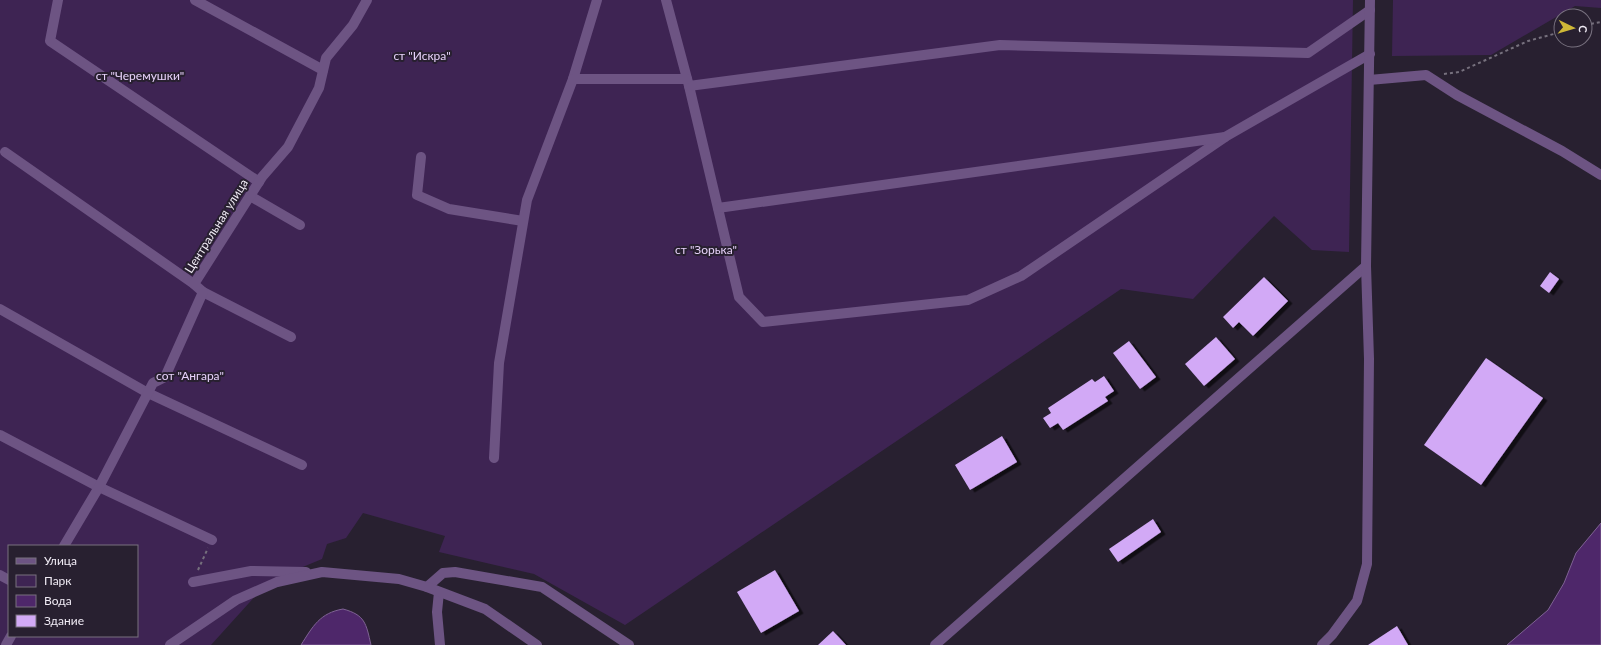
<svg xmlns="http://www.w3.org/2000/svg" width="1601" height="645" font-family="Lato,sans-serif">
	<defs>
		<filter id="shadow"><feDropShadow dx="4.5" dy="2.5" stdDeviation="0" flood-color="#0009"/></filter>
	</defs>
	<rect width="100%" height="100%" fill="#282030"/>
	<!-- green -->
	<g fill="#3e2453" fill-rule="evenodd">
		<path d="M 0,0 L 1353,0 L 1349,252 L 1312,250 L 1274,216 L 1193,299 L 1121,289 L 625,625 L 534,574 L 439,552 L 445,536 L 363,513 L 346,538 L 327,544 L 322,559 L 269,581 L 211,645 L 0,645 ZM 9,546 L 137,546 L 137,636 L 9,636 Z"/>
		<polygon points="1393,0 1601,0 1601,8 1575,6 1491,55 1392,56"/>
	</g>
	<!-- water -->
	<g fill="#4e276a" stroke="#7f6294">
		<polygon points="1601,523 1601,645 1507,645 1548,610 1564,583 1576,553"/>
		<path d="M 343,609 C 365,615 366,623 371,645 L 301,645 C 313,626 320,613 343,609 Z"/>
	</g>
	<!-- building -->
	<g fill="#d2a9f6" filter="url(#shadow)">
		<polygon points="1550,272 1559,279 1549,293 1540,286"/>
		<polygon points="1264,277 1288,301 1253,336 1239,322 1233,328 1223,317"/>
		<polygon points="1216,337 1235,359 1204,386 1185,364"/>
		<polygon points="1129,341 1156,377 1140,389 1113,353"/>
		<polygon points="1486,358 1543,398 1481,485 1424,445"/>
		<polygon points="1104,376 1114,391 1105,397 1108,401 1063,430 1058,423 1050,428 1043,418 1051,413 1048,408 1092,379 1095,382"/>
		<polygon points="1002,436 1017,462 970,490 955,465"/>
		<polygon points="1153,519 1161,532 1118,562 1109,549"/>
		<polygon points="775,570 799,611 761,633 737,592"/>
		<polygon points="1397,626 1408,645 1368,645"/>
		<polygon points="833,631 846,645 818,645"/>
	</g>
	<g fill="none" stroke-linecap="round" stroke-linejoin="round">
		<!-- path -->
		<g stroke="#76707d" stroke-width="2" stroke-dasharray="3 3" stroke-linecap="butt">
			<polyline points="1585,25 1601,22"/>
			<polyline points="1444,74 1459,72 1528,41 1561,32"/>
			<polyline points="198,570 208,548"/>
		</g>
		<!-- minor -->
		<g stroke="#6d5483" stroke-width="10">
			<polyline points="58,0 50,41 259,182"/>
			<polyline points="195,0 323,70"/>
			<polyline points="666,0 689,86 739,297 763,322 968,300 1021,276 1225,137"/>
			<polyline points="573,79 597,0"/>
			<polyline points="1369,80 1426,75 1457,95 1562,151 1601,175"/>
			<polyline points="689,86 1000,45 1308,53 1370,10"/>
			<polyline points="5,152 194,284"/>
			<polyline points="421,157 417,195 449,209 523,221"/>
			<polyline points="250,196 300,225"/>
			<polyline points="718,208 1225,137 1370,54"/>
			<polyline points="203,292 291,337"/>
			<polyline points="0,309 148,393 302,465"/>
			<polyline points="0,435 99,487 212,540"/>
			<polyline points="494,458 499,363 527,200 573,79 687,79"/>
			<polyline points="64,546 99,487 153,383 165,377 203,292 194,284 262,177 288,147 319,88 326,58 353,25 367,0"/>
			<polyline points="0,575 9,580"/>
			<polyline points="193,582 251,571 306,572"/>
			<polyline points="427,587 443,573 455,572 542,587 629,645"/>
			<polyline points="439,592 437,612 440,645"/>
			<polyline points="6,645 11,636"/>
			<polyline points="170,645 236,600 277,582 322,572 399,579 427,587 485,609 537,645"/>
			<polyline points="935,645 1366,266"/>
			<polyline points="1322,645 1332,635 1357,601 1367,564 1369,359 1366,266 1370,0"/>
		</g>
	</g>
	<g text-anchor="middle" dominant-baseline="central" stroke-width="4" stroke-linejoin="round" paint-order="stroke">
		<!-- park labels -->
		<g font-size="12" fill="#e7d2fa" stroke="#282030">
			<text x="422" y="55">ст "Искра"</text>
			<text x="140" y="75">ст "Черемушки"</text>
			<text x="706" y="249">ст "Зорька"</text>
			<text x="190" y="375">сот "Ангара"</text>
		</g>
		<!-- street labels -->
		<g font-size="12" fill="#f0ebf5" stroke="#282030">
			<text transform="translate(216 226) rotate(-58)">Центральная улица</text>
		</g>
	</g>
	<!-- legend -->
	<rect x="8" y="545" width="130" height="92" fill="#282030" stroke="#78717f"/>
	<rect x="16" y="558" width="20" height="6" fill="#6d5483" stroke="#78717f"/>
	<text x="44" y="565" font-size="12" fill="#f0ebf5">Улица</text>
	<rect x="16" y="575" width="20" height="12" fill="#3e2453" stroke="#78717f"/>
	<text x="44" y="585" font-size="12" fill="#f0ebf5">Парк</text>
	<rect x="16" y="595" width="20" height="12" fill="#4e276a" stroke="#78717f"/>
	<text x="44" y="605" font-size="12" fill="#f0ebf5">Вода</text>
	<rect x="16" y="615" width="20" height="12" fill="#d2a9f6" stroke="#78717f"/>
	<text x="44" y="625" font-size="12" fill="#f0ebf5">Здание</text>
	<!-- north arrow -->
	<g transform="translate(1573 28) rotate(95)"><circle r="19" fill="#282030" stroke="#78717f"/>
	<path d="M0-3L7 15L0 10L-7 15Z" fill="#cfb837"/>
	<text y="-6" font-size="11" font-weight="bold" text-anchor="middle" fill="#f0ebf5">С</text>
	</g>
</svg>
